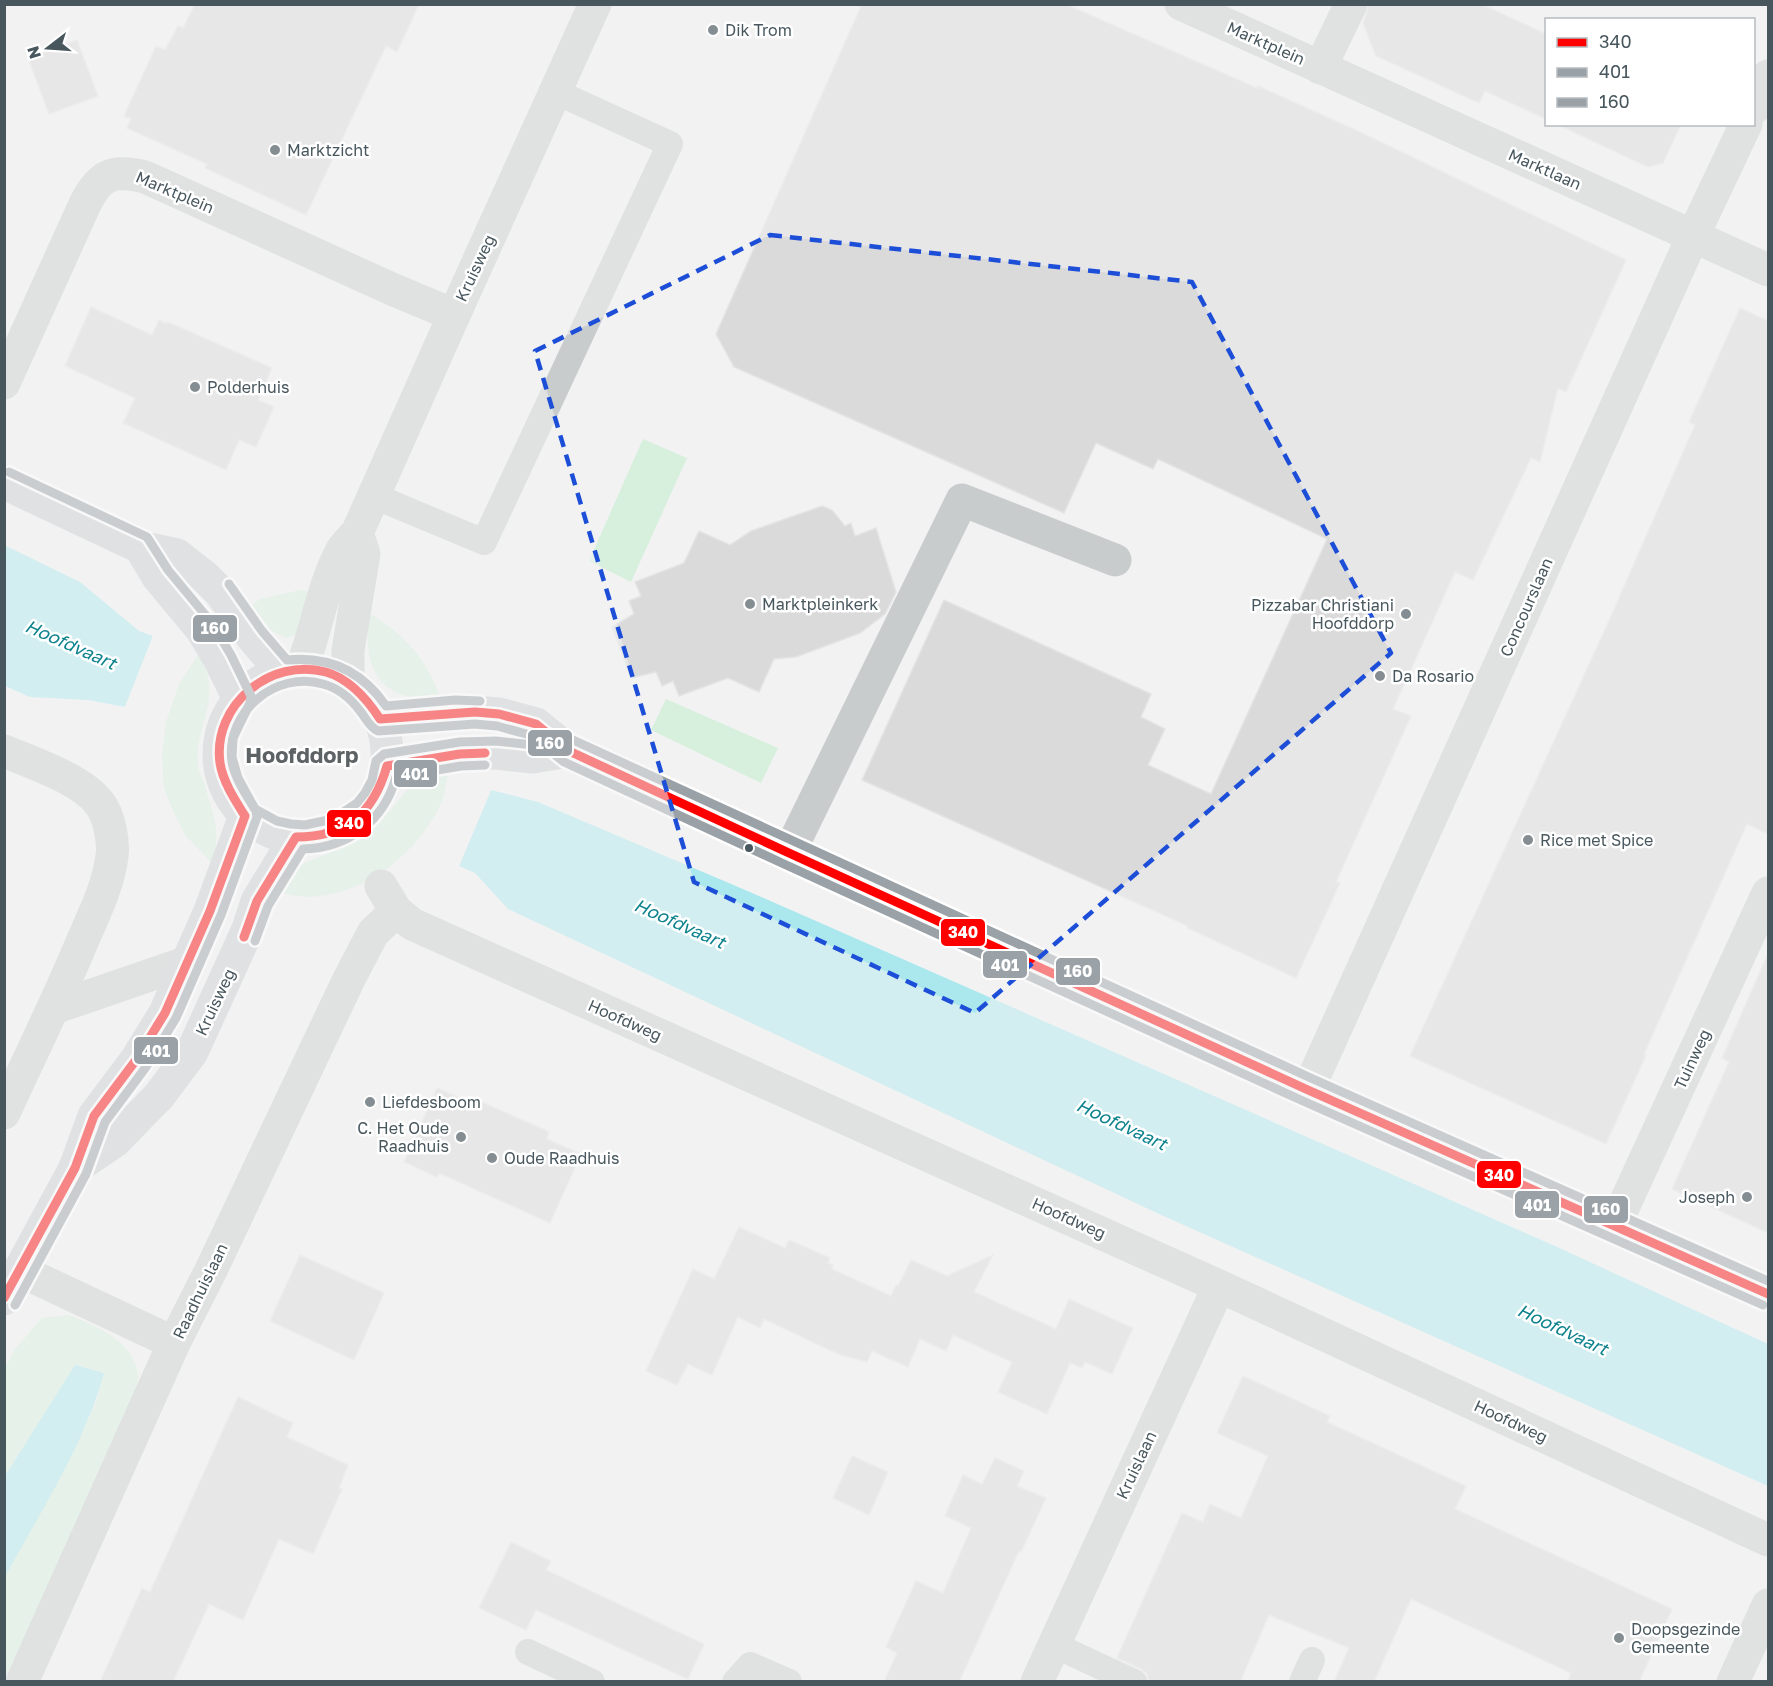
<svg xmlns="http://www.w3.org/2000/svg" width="1773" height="1686" font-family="'Golos Text',sans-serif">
	<rect width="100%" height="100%" fill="#f2f2f2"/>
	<!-- green -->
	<g fill="#d6f0dd">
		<polygon points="643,439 687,458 631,582 589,561"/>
		<polygon points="300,590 316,593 300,633 287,638 270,630 252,605 260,599"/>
		<path d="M 369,613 C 408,637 426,659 442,701 C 380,701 362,672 369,613 Z"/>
		<path d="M 198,655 C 226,697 194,723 198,766 C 199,772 202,778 204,783 C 213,815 222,830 212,863 L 185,835 L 174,813 L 164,788 L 162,755 L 166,722 L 179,684 Z"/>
		<polygon points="666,699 778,748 761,783 651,730"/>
		<path d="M 449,770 C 446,783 444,799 438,810 C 411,859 362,896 306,897 C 297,897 287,893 278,892 L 287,878 L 303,864 L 366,837 L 378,825 L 409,788 L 426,777 Z"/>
		<path d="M 68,1315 C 96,1326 133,1340 138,1374 C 140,1382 131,1402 129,1411 L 4,1681 L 5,1577 L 83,1432 L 97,1399 L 104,1373 L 75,1365 L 5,1476 L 5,1368 L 15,1349 L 42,1318 Z"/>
	</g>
	<!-- water -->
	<g fill="#abe8ee">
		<polygon points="4,545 80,582 139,631 153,636 125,707 88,700 30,697 5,686"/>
		<polygon points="491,790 538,802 750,892 1555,1246 1768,1344 1768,1486 1157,1213 508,909 475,873 459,866"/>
		<path d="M 75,1365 L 104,1373 C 85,1444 40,1512 5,1577 L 5,1476 Z"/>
	</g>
	<!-- pier -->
	<g fill="#f2f2f2">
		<polygon points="153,636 156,637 128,708 125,707"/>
		<polygon points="295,711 310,711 324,715 335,724 343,736 347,749 346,764 340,778 331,788 318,796 314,797 264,773 261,766 260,752 262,738 270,726 281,716"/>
		<polygon points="488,789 491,790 459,866 456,865"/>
	</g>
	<!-- building -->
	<g fill="#dadadb" stroke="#e3e4e5" stroke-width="1.5">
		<polygon points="195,4 419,4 397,52 386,46 306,215 205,168 207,164 127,128 131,119 124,116 156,46 165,50 178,26 183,28"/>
		<polygon points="862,4 1065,4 1257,88 1258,86 1360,132 1626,260 1566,392 1558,388 1540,462 1531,458 1473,580 1455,572 1393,709 1411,716 1336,882 1340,883 1296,978 1187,928 1188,926 862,780 944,600 1151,694 1141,717 1165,729 1148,765 1211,794 1327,539 1158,459 1153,469 1096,443 1064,513 734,367 716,334"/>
		<polygon points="1369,4 1481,4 1546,34 1546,119 1485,91 1479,103 1376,56 1363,23"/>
		<polygon points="77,40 98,96 49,114 28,58"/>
		<polygon points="1556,124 1681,124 1663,163 1648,167"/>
		<polygon points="91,307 152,335 159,320 167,324 168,322 272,368 258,400 274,407 256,447 239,440 226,470 123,423 135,398 65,366"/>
		<polygon points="1740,308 1768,321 1768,834 1747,824 1644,1054 1646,1055 1606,1144 1410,1056 1607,625 1695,425 1689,422"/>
		<polygon points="822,506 832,510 845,526 851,523 855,536 876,528 896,592 885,614 860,633 796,657 774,659 759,692 728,678 679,696 673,681 662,686 656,672 631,678 612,627 634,614 629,601 641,596 635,582 684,563 699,531 730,545 751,531"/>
		<polygon points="1768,954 1768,1233 1672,1189 1729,1062 1722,1058"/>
		<polygon points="437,1088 471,1103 473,1098 549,1132 547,1139 581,1154 550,1223 439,1173 437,1177 404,1162"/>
		<polygon points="739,1227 785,1248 789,1240 830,1258 828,1263 833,1265 832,1269 891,1296 896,1285 898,1286 911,1260 947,1276 993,1255 974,1292 1056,1329 1069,1299 1133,1328 1112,1374 1085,1362 1082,1368 1070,1363 1047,1414 998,1392 1012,1362 953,1335 946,1351 920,1339 908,1367 872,1351 867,1362 838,1354 764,1319 760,1328 738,1317 712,1375 688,1364 677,1385 646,1371 693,1269 714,1279"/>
		<polygon points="300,1255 384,1293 354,1360 270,1321"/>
		<polygon points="1243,1376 1330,1416 1327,1422 1466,1486 1455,1509 1672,1609 1639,1682 1567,1682 1571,1673 1411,1599 1374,1682 1334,1682 1349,1648 1269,1615 1240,1682 1149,1682 1147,1674 1141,1669 1117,1658 1182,1513 1203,1522 1210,1504 1241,1518 1268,1456 1217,1433"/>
		<polygon points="238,1397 293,1423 287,1437 348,1465 339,1488 342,1489 313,1554 279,1539 243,1620 209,1604 173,1682 100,1682 142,1588 150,1592"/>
		<polygon points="852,1456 888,1472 869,1515 833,1498"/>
		<polygon points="995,1458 1024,1471 1017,1486 1046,1498 1021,1552 1019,1551 959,1682 884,1682 897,1653 886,1647 916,1581 943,1593 971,1528 945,1516 963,1475 982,1484"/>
		<polygon points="511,1542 551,1561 546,1570 704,1644 688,1679 536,1610 526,1630 479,1608"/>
	</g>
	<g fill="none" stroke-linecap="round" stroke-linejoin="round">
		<!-- lane -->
		<g stroke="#c9cccd" stroke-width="26">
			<polyline points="374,496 484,542 670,144 556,92"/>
			<polyline points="1054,1645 1134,1682"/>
			<polyline points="528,1652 592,1682"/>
			<polyline points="735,1682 750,1665 789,1682"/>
			<polyline points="1302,1682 1312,1660"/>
		</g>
		<!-- street -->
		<g stroke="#c9cccd" stroke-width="33">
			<polyline points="1181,4 1768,270"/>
			<polyline points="1320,68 1351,4"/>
			<polyline points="1754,108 1768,76"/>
			<path d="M 4,383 L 85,204 C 100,174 113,169 145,177 L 394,290 L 454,315"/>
			<path d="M 301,669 C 317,631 322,586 342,550 C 346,544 352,538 357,533 L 454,315 L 595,4"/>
			<polyline points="348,683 348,650 364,554 357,533"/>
			<path d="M 4,751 C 32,763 82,779 100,804 C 109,816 114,841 112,856 C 108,887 94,914 82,942 C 58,1000 30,1056 4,1113"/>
			<polyline points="789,853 962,500 1115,560"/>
			<polyline points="381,886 396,911 412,924 1219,1286 1768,1540"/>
			<polyline points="54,1008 188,962"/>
			<polyline points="1308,1090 1693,236 1746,124"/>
			<polyline points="1615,1225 1768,893"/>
			<polyline points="19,1270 174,1343"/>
			<polyline points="22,1682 174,1343 212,1268 348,981 373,933 396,911"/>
			<polyline points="1037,1682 1219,1286"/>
			<polyline points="1733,1682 1768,1605"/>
		</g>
		<!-- secondary -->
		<g stroke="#c9cdcf" stroke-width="33">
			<polyline points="4,483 140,547 177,555 205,577 220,592 253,638 282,672"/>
			<polyline points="140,547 158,577 202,630 220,660 239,699"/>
			<circle cx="303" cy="754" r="84"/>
			<polyline points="380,719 456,712 475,712 499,714 536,724 569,751 789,853 1308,1090 1768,1294"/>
			<polyline points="387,766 460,754 495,753 533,757 569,751"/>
			<polyline points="75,1168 115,1141 159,1096 192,1052 248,929 257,901 296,837"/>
			<polyline points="4,1299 75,1168 94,1116 136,1060 165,1013 210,911 245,816"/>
		</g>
		<!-- bus-1 casing -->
		<g stroke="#fff" stroke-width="14">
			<g id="bus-1">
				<path d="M 244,937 L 257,901 L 296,837 C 346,837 373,814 387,766 L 460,754 L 485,753"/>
				<path d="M 4,1298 L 75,1168 L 94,1116 L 136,1060 L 165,1013 L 210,911 L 245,816 C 235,800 223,782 220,763 C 212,705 271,657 326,672 C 350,679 367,699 380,719 L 475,712 L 499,714 L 536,724 L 569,751 L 789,853 L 1308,1090 L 1768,1294"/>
			</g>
		</g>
		<!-- bus-2 casing -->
		<g stroke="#fff" stroke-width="14">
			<g id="bus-2">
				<path d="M 255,941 L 268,906 L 303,849 C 348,848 384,821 396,777 L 461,766 L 485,765"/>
				<path d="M 15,1305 L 86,1174 L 105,1122 L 146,1067 L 176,1018 L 221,915 L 257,817 L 256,811 C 247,796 235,779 232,762 C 225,712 276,670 323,684 C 338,688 351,699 360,711 C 366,718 369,727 378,731 L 475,724 L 497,726 L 530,735 L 564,762 L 784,864 L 1303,1101 L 1763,1305"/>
			</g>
		</g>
		<!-- bus-3 casing -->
		<g stroke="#fff" stroke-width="14">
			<g id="bus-3">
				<polyline points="9,472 147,537 168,570 212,623 231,655 251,696 250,703 233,738 232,757 238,778 255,809 277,821 291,824 305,825 333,819 357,803 365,793 372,780 376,761 384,754 460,742 496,741 533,745 573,740 1313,1079 1768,1281"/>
				<path d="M 229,584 L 262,631 L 287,660 C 329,656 362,671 386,706 L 455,700 L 480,701"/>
			</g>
		</g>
		<!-- bus-1 -->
		<use href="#bus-1" stroke="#f00" stroke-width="9"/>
		<!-- bus-2 -->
		<use href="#bus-2" stroke="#9aa1a7" stroke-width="9"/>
		<!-- bus-3 -->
		<use href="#bus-3" stroke="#9aa1a7" stroke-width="9"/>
	</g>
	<!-- marked area -->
	<path d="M0 0H1773V1686H0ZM 770,235 L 1192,282 L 1391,653 L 975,1013 L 694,882 L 535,351 Z" fill="#f2f2f2" fill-opacity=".55" fill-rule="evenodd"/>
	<path fill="none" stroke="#1d4ed8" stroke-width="4.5" stroke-dasharray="12 8" stroke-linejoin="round" d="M 770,235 L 1192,282 L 1391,653 L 975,1013 L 694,882 L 535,351 Z"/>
	<!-- markers -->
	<g fill="#848d92" stroke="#fff" stroke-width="2">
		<circle cx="713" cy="30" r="6"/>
		<circle cx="275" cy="150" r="6"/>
		<circle cx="195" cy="387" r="6"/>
		<circle cx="750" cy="604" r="6"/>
		<circle cx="1406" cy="614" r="6"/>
		<circle cx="1380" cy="676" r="6"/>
		<circle cx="1528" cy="840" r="6"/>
		<circle cx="370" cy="1102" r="6"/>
		<circle cx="461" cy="1137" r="6"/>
		<circle cx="492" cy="1158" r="6"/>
		<circle cx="1747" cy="1197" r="6"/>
		<circle cx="1619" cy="1638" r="6"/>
	</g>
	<circle fill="#48575e" stroke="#fff" stroke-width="2" cx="749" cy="848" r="5"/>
	<g text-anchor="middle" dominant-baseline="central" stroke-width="5" stroke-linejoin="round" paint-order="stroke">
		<!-- poi labels -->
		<g font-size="16" fill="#48575e" stroke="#fff" text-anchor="start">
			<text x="725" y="30">Dik Trom</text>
			<text x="287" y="150">Marktzicht</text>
			<text x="207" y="387">Polderhuis</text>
			<text x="762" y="604">Marktpleinkerk</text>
			<text x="1394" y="605" text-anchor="end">Pizzabar Christiani<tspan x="1394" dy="18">Hoofddorp</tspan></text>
			<text x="1392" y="676">Da Rosario</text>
			<text x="1540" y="840">Rice met Spice</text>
			<text x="382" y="1102">Liefdesboom</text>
			<text x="449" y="1128" text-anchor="end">C. Het Oude<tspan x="449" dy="18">Raadhuis</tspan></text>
			<text x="504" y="1158">Oude Raadhuis</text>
			<text x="1735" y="1197" text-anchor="end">Joseph</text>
			<text x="1631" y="1629">Doopsgezinde<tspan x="1631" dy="18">Gemeente</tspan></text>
		</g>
		<!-- street labels -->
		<g font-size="16" fill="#48575e" stroke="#fff">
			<text transform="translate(1266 43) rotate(24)">Marktplein</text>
			<text transform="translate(1545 169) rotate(24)">Marktlaan</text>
			<text transform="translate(175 192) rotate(23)">Marktplein</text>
			<text transform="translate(475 268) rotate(-65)">Kruisweg</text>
			<text transform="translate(1526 607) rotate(-66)">Concourslaan</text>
			<text transform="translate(215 1002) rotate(-65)">Kruisweg</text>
			<text transform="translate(625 1020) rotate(24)">Hoofdweg</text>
			<text transform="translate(1692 1059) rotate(-65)">Tuinweg</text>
			<text transform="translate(1069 1218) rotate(24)">Hoofdweg</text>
			<text transform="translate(200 1291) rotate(-64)">Raadhuislaan</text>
			<text transform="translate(1511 1421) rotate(25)">Hoofdweg</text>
			<text transform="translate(1136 1465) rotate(-65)">Kruislaan</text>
		</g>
		<!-- water labels -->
		<g font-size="18" font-style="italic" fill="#0e838d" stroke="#fff">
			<text transform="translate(71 644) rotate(24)">Hoofdvaart</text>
			<text transform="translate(680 923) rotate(24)">Hoofdvaart</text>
			<text transform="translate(1122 1124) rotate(25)">Hoofdvaart</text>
			<text transform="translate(1563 1329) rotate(25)">Hoofdvaart</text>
		</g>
		<!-- district labels -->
		<g font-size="22" font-weight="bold" fill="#5d6265" stroke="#fff">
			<text x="302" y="754">Hoofddorp</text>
		</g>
	</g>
	<g stroke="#fff" stroke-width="2">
		<rect x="192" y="614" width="46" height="29" rx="6" fill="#9aa1a7"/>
		<rect x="527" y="729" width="46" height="28" rx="6" fill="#9aa1a7"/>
		<rect x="393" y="759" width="45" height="29" rx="6" fill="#9aa1a7"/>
		<rect x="326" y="809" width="46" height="29" rx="6" fill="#f00"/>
		<rect x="940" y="918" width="46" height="29" rx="6" fill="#f00"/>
		<rect x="982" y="950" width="46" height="29" rx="6" fill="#9aa1a7"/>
		<rect x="1055" y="957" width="46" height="29" rx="6" fill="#9aa1a7"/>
		<rect x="133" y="1036" width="46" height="29" rx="6" fill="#9aa1a7"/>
		<rect x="1476" y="1160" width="46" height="29" rx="6" fill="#f00"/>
		<rect x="1514" y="1190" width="46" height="29" rx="6" fill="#9aa1a7"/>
		<rect x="1583" y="1195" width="46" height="29" rx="6" fill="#9aa1a7"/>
	</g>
	<g font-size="16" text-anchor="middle" font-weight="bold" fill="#fff">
		<text x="215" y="634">160</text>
		<text x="550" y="749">160</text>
		<text x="415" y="780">401</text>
		<text x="349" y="829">340</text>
		<text x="963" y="938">340</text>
		<text x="1005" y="971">401</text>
		<text x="1078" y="977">160</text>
		<text x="156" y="1057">401</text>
		<text x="1499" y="1181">340</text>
		<text x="1537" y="1211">401</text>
		<text x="1606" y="1215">160</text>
	</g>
	<!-- border -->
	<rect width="1773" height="1686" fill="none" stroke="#48575e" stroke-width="12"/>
	<!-- legend -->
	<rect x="1545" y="18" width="210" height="108" fill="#ffffff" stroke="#b6bcbf" stroke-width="1.5"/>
	<rect x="1557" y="38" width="30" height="9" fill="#ff0000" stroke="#b6bcbf" stroke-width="1.5"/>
	<text x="1599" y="48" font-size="18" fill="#48575e">340</text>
	<rect x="1557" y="68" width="30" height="9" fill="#9aa1a7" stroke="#b6bcbf" stroke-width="1.5"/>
	<text x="1599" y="78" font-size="18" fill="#48575e">401</text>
	<rect x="1557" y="98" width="30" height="9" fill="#9aa1a7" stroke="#b6bcbf" stroke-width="1.5"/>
	<text x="1599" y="108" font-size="18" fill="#48575e">160</text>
	<!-- north arrow -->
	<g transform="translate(48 48) rotate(253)" stroke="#ffffff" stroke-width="4.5" paint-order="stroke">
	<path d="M0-4.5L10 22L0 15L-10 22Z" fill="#48575e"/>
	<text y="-9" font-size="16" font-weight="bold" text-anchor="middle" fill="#48575e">N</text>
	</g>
</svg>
